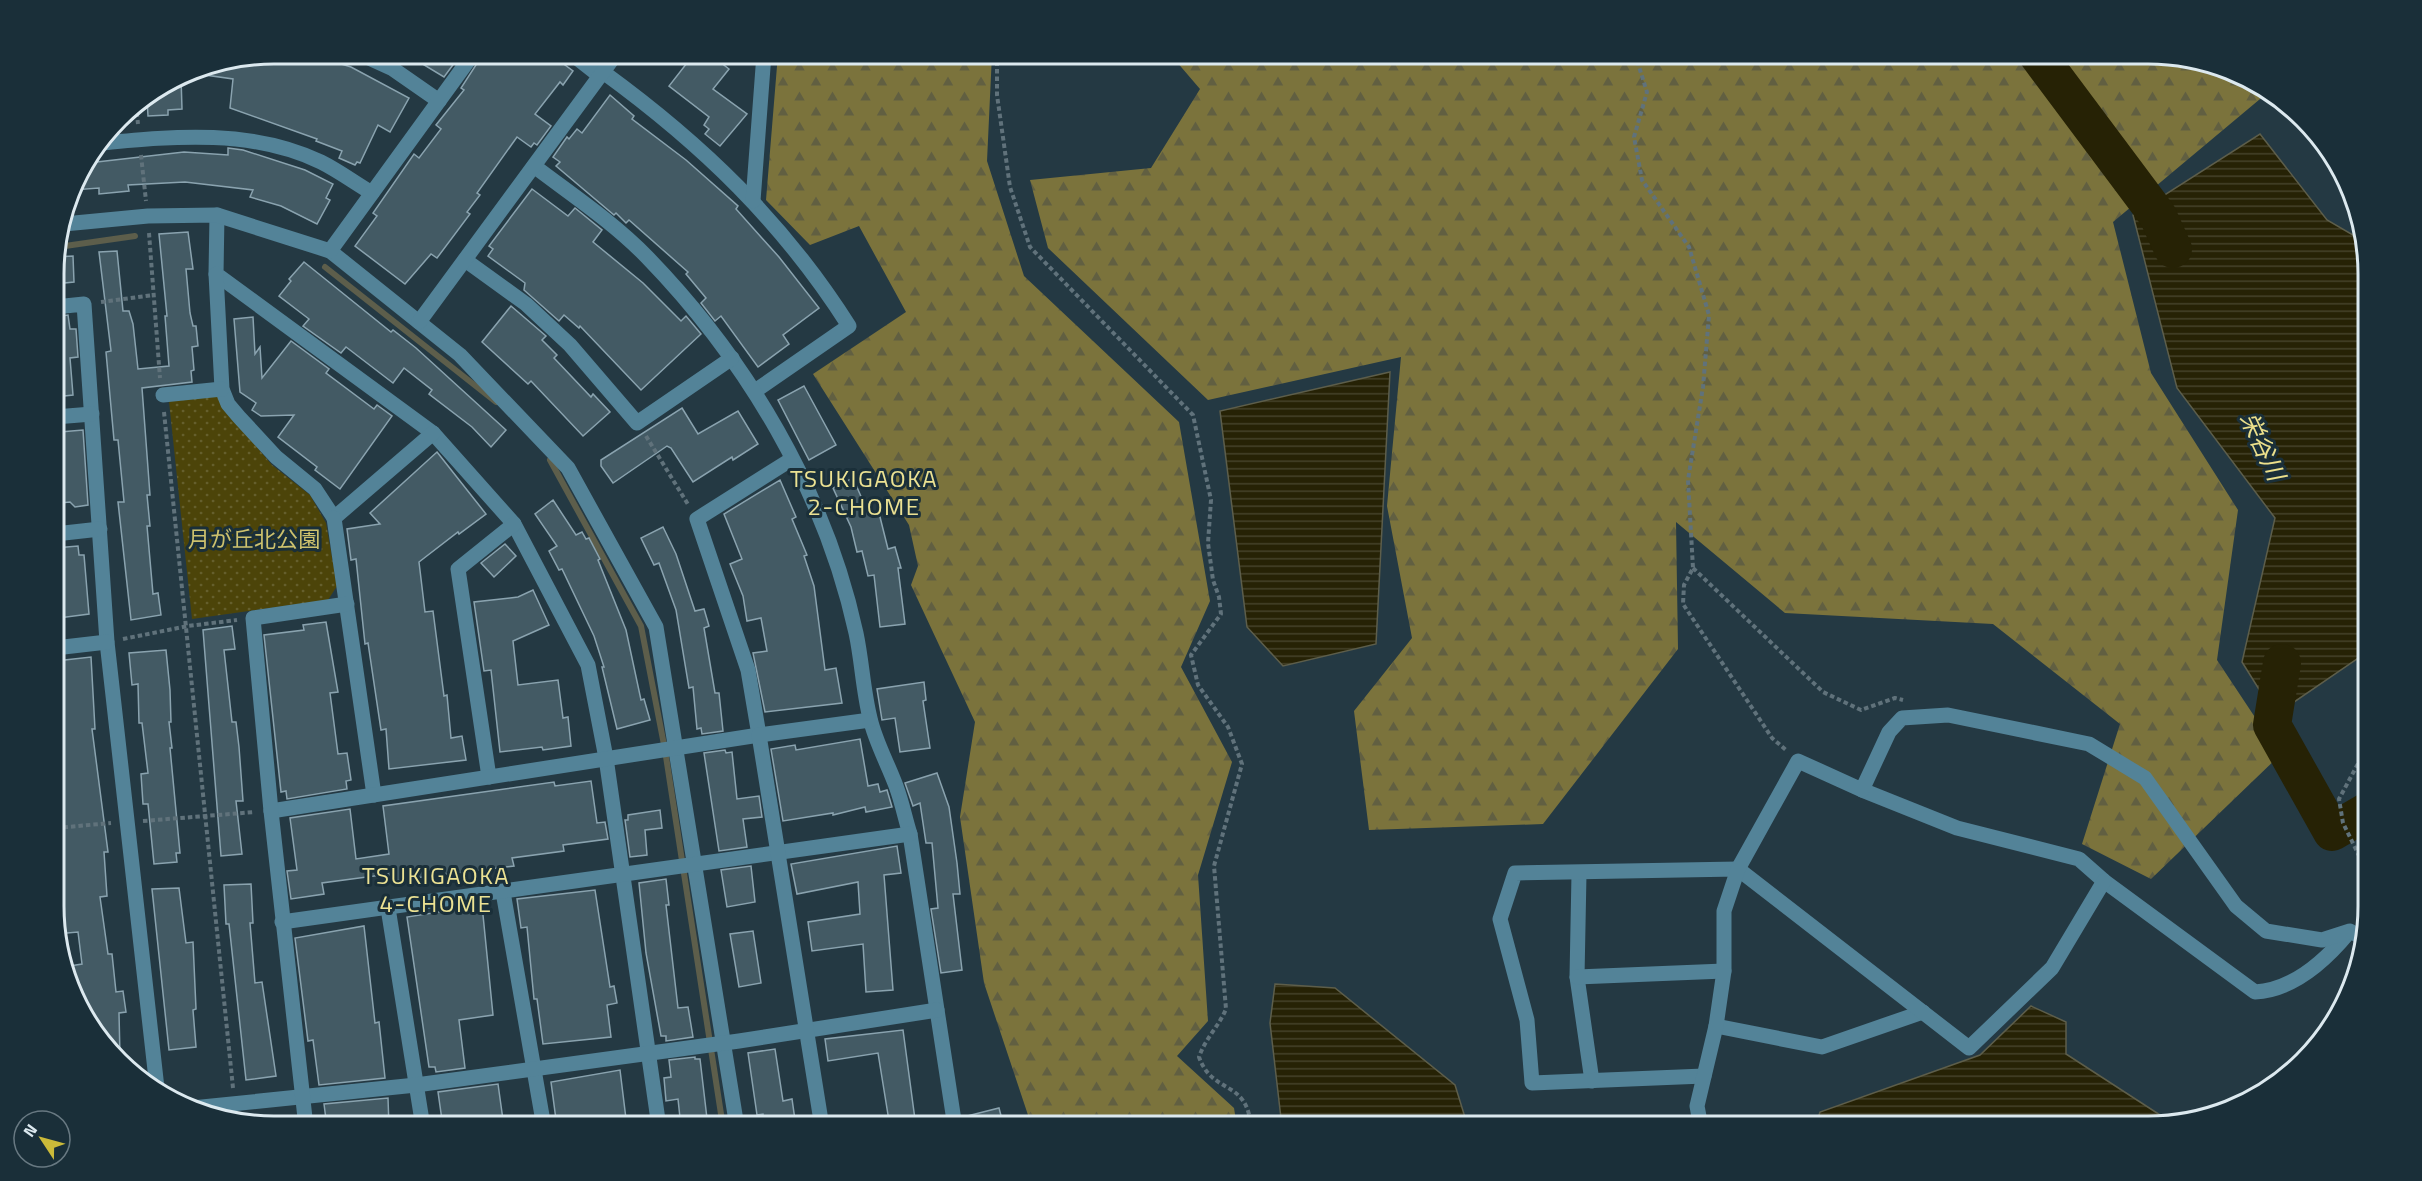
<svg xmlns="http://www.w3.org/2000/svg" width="2422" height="1181" font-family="'Titillium Web','Noto Sans JP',sans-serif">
	<defs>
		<pattern id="forest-firs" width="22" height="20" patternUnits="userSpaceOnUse" patternTransform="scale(1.5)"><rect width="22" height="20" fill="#7b733c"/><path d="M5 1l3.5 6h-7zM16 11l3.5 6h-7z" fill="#615f41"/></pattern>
		<pattern id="park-dots" width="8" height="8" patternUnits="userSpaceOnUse" patternTransform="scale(1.5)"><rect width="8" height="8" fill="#4c4409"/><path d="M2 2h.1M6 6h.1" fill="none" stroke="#655f2d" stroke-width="1.8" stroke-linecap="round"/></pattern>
		<pattern id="water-rules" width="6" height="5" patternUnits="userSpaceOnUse" patternTransform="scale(1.5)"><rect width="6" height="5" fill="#262205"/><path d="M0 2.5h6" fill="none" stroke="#45422a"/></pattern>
	</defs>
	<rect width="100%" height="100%" fill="#243943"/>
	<!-- forest -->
	<g fill="url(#forest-firs)">
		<polygon points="778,54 992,54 987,161 1024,276 1179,422 1210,601 1181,667 1232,762 1198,875 1208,1021 1177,1056 1234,1108 1237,1127 1032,1127 984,983 960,817 975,722 911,585 918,566 909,525 813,374 906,312 859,226 810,245 766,200"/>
		<polygon points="1170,54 2147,54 2244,77 2323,141 2325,145 2266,94 2113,222 2151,373 2238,510 2217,660 2280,755 2151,879 2082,844 2120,724 1993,624 1785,613 1676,522 1678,649 1543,824 1369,830 1354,711 1412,638 1387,506 1401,357 1208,400 1048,248 1030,180 1151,168 1200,89"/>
	</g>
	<!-- park -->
	<polygon fill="url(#park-dots)" points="222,389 234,420 272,465 310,495 326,523 337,586 328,600 192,619 168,392"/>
	<!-- water -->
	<g fill="url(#water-rules)" stroke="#5d5e4b" stroke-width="1.5">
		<polygon points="2260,134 2327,220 2365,242 2366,246 2367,652 2275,715 2242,662 2275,518 2177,388 2133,215"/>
		<polygon points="1390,372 1376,644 1283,666 1247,627 1220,411"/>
		<polygon points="1275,984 1335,988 1455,1085 1468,1127 1282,1127 1270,1023"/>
		<polygon points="2031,1006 2066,1022 2066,1054 2174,1124 2161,1127 1815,1127 1820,1112 1980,1055"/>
	</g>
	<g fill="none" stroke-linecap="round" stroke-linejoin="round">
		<!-- stream -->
		<g stroke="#5d5e4b" stroke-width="6">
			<polyline points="58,247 135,236"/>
			<polyline points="325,267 496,402"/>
			<polyline points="550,460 641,626 665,750 723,1127"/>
		</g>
		<!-- river -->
		<g stroke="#262205" stroke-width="38">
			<polyline points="2037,54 2158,216 2173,249"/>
			<polyline points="2282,663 2272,725 2332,832 2368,811"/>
		</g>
	</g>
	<!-- building -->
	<g fill="#435a64" stroke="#8aa3af" stroke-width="1.5">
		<polygon points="275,54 309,54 351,67 409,98 390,132 378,125 360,163 357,162 355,165 339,158 342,151 316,141 317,139 230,108 233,79 191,73 191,71"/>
		<polygon points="406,54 461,54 444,77"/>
		<polygon points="483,54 550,54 573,71 563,85 560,82 535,114 551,126 537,145 534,143 531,147 517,137 477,193 480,195 467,212 470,214 437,258 431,254 405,284 355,246 377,216 373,213 414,154 419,158 441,129 436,125 464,90 461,88"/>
		<polygon points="694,54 732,54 724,65 729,69 713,89 747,114 720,146 705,134 709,129 704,125 709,117 669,86"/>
		<polygon points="181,77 182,109 168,110 168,115 148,116 147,98"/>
		<polygon points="610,95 634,116 632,119 686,160 738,206 736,209 779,257 819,308 783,335 789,344 758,367 721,316 715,321 701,303 706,298 686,274 688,272 629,220 626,223 616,213 614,215 556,166 560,162 553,157 567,137 569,139 577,129 582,133"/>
		<polygon points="228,148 243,150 305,170 333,184 326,198 330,200 317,224 281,206 250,197 253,190 185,182 128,185 129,191 99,194 99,188 73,190 77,177 88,163 184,152 228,155"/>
		<polygon points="532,189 568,216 575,208 602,230 593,242 643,283 681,321 686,316 701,334 641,390 580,326 579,328 564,315 559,321 524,290 525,283 488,256 493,249 489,246"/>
		<polygon points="188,232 193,269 186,269 190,313 193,326 196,326 198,346 192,347 194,370 191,371 192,382 142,388 150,495 147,495 150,526 147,526 153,594 158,593 161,615 131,620 118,502 124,502 118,440 114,440 106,352 111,351 99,252 117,251 123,311 129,311 133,324 138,369 169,366 165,316 167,316 159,234"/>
		<polygon points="73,256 74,282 55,284 55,257"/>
		<polygon points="304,262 391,332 393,330 416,348 506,430 491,447 472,427 429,394 432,390 404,368 393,383 350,350 346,347 341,353 303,326 309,319 279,296 291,281 289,279"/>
		<polygon points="511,306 546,336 542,340 557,355 554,358 591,397 593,394 610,412 583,436 531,381 528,384 482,342"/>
		<polygon points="68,315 70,329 76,329 78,357 70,358 73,395 55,397 55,317"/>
		<polygon points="253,317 255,354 260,347 262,378 291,341 329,369 326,373 374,409 377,405 392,416 340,489 315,470 317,467 278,437 294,415 261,416 252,410 256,403 240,392 234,319"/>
		<polygon points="804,386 836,445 809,460 778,400"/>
		<polygon points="682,408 698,434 738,411 758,444 733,460 732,457 693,482 671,448 667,446 613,483 601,466 601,460"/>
		<polygon points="83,430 88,505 75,507 70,502 60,503 55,464 55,439 61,438 60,432"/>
		<polygon points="437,452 486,514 459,534 458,532 419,562 425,612 433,611 444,696 447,695 451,738 462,736 466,760 389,769 386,729 381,730 368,643 365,644 356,559 351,560 347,529 380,524 370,513"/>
		<polygon points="853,478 869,515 879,513 888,549 895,547 901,568 898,568 905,624 880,627 874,575 868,576 862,551 857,552 851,527 833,488"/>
		<polygon points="780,480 796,517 792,519 807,555 804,556 814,586 825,670 836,668 842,703 765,712 753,653 767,651 761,618 747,621 743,596 730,564 742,559 724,514"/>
		<polygon points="553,500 576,535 582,532 586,539 589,538 600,559 598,560 626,630 641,700 644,699 650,720 617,729 602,667 604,667 594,636 562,569 559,570 549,551 557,546 535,514"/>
		<polygon points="663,527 676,554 695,611 704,609 709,626 704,628 715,693 719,693 723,731 702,734 701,728 697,729 693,687 689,688 676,610 659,563 654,565 641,538"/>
		<polygon points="505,544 516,556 494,577 481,563"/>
		<polygon points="78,546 79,555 84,555 89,614 59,618 55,548"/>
		<polygon points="533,590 549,625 513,641 518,685 558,680 563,718 568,717 571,746 543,750 542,747 500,752 491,670 484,671 474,602 518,597"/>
		<polygon points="326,622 338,692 330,693 338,754 347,753 351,780 346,781 347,789 287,799 286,791 281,792 264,635 304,630 303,625"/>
		<polygon points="232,626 235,649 224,650 232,722 236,722 239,747 243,801 236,801 242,854 221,856 203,630"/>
		<polygon points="166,650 170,690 171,722 169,722 172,748 170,748 180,853 176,853 177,862 154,864 148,804 143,804 141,774 148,773 142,723 139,723 138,684 132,685 129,653"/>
		<polygon points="91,657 95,729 92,729 108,852 104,852 107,896 100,897 108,954 112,954 116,992 123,991 126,1012 119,1013 120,1057 99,1040 69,966 82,964 78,932 56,934 55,723 62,722 56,661"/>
		<polygon points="924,682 926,700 923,701 930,748 900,752 895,718 882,720 877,689"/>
		<polygon points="860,739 868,786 878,784 880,792 887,790 892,807 866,812 865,807 833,815 833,813 783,821 771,749 795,745 796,750"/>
		<polygon points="725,750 726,753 732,752 737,799 759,796 762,817 743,819 747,847 719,851 704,753"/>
		<polygon points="937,773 949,807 957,863 960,894 953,894 962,970 941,973 931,909 938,908 932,843 926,843 920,803 913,806 905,783"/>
		<polygon points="591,781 597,823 605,822 608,839 563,845 564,851 512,858 514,866 390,881 389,874 322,883 324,894 291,899 287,871 297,870 290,818 350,809 356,859 389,854 383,806 554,782 555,786"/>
		<polygon points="660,810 662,828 645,830 647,855 630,857 625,820 628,820 628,815"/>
		<polygon points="897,846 901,873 884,875 893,990 866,992 863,944 812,951 808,922 860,914 858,882 797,894 791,864"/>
		<polygon points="751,866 755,902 727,907 721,870"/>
		<polygon points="666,879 669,905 666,905 678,1008 688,1007 693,1037 666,1041 666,1036 661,1036 646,953 639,883"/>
		<polygon points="251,884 253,923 250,923 255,983 262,982 276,1076 246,1080 229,924 226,924 224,885"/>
		<polygon points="179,888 186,943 193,942 196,1009 193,1010 196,1047 169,1050 152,889"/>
		<polygon points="595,890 610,987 614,986 617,1003 607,1005 611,1037 543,1044 537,999 534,999 527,927 521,928 517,899"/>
		<polygon points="482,905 493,1015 459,1020 465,1068 436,1072 435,1067 429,1067 407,917"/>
		<polygon points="364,926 375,1023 379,1022 385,1078 319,1085 313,1040 308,1041 295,938"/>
		<polygon points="753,931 761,983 739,987 730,934"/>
		<polygon points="903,1030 916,1127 890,1127 878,1053 828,1061 825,1039"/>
		<polygon points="775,1049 783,1101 792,1099 796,1127 765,1127 763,1114 757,1115 748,1053"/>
		<polygon points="695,1057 695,1059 700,1059 708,1127 681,1127 678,1099 666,1101 664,1078 671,1077 669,1060"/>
		<polygon points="620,1070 627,1127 557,1127 551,1082"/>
		<polygon points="498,1084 504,1127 443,1127 438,1092"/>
		<polygon points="388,1098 389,1127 327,1127 324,1104"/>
		<polygon points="999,1108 1004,1127 965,1127 963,1117"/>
	</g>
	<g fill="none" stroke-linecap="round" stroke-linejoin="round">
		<!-- path -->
		<g stroke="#60727b" stroke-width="4" stroke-dasharray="4.5 3" stroke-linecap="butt">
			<path d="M 997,54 L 997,95 L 1010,187 L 1030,247 L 1193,415 L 1211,500 L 1208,543 L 1213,580 L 1219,597 L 1221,614 L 1191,655 L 1198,685 L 1228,727 L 1242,764 L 1214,866 L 1226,1009 C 1219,1026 1205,1039 1199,1057 C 1213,1096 1247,1078 1251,1127"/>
			<polyline points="1635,54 1647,92 1634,137 1642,180 1689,247 1709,315 1703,387 1688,480 1693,568 1684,585 1683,604 1772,738 1786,750"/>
			<polyline points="136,105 138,124"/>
			<polyline points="141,155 146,201"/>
			<polyline points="149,233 160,378"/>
			<polyline points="101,302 153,295"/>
			<polyline points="164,412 233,1088"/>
			<polyline points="646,436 689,506"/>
			<polyline points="1693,568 1823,692 1861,710 1895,698 1903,700"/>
			<polyline points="123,639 188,626 237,620"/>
			<polyline points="2368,753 2360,760 2339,799 2343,823 2368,874"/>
			<polyline points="143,821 255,812"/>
			<polyline points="56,828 111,823"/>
		</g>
		<!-- minor -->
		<g stroke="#538398" stroke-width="15">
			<polyline points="360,54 393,69 439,101"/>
			<polyline points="572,54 600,76"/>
			<path d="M 603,72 C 702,144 783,222 849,326 L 755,391"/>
			<path d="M 103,143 C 175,136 253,129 321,162 C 339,171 355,183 372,193"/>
			<path d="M 534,166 C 572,195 613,222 647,257 C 747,360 825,491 856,633 C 862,661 863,690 870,718 C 875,741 888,764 896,786 C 902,802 905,818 910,834 L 955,1127"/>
			<polyline points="753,201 764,54"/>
			<polyline points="217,215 216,274 433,433 514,524 588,665 606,758 659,1127"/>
			<polyline points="64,224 148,216 217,215 330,251 460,355 568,468 656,627 737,1127"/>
			<polyline points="330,251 473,54"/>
			<polyline points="465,260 526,304 570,345 637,423 732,358"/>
			<polyline points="216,274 222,389 228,404 239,417 276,457 315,489 334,518 433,433"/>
			<polyline points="55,307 84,304 107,642 157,1088"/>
			<polyline points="419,322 616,54"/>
			<polyline points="163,395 222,389"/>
			<polyline points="55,417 92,414"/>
			<polyline points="334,518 374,795"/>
			<polyline points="55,534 100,529"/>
			<polyline points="55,648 107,642"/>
			<polyline points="489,777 458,569 514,524"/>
			<path d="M 1862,790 L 1957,828 L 2079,859 L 2104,881 L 2255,992 C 2293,990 2326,960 2349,932"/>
			<polyline points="271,811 759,735 748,670 697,519 792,459"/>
			<polyline points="1579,874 1577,977 1592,1081"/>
			<polyline points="503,892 544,1127"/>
			<polyline points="388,908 423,1127"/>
			<polyline points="282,922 910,834"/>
			<polyline points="1577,977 1724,971"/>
			<polyline points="1716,1026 1822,1047 1923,1012"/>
			<polyline points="1704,1076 1532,1083 1527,1020 1500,919 1515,873 1738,869 1969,1048 2052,968 2104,881"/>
			<polyline points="192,1108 416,1085 739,1041 937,1010"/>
			<polyline points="306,1127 271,811 253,618 347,604"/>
			<polyline points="822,1127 759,735 870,720"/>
			<polyline points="1701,1127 1697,1106 1716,1026 1724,971 1724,911 1738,869 1798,761 1862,790 1889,732 1902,718 1948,715 2089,744 2145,778 2236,906 2266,931 2322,940 2350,931 2361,937"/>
		</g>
	</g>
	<g text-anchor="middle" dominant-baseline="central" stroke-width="6" stroke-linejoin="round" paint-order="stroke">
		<!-- park labels -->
		<g font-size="22" fill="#cdc16d" stroke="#1a2f39">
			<text x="254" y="539">月が丘北公園</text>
		</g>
		<!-- water labels -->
		<g font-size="24" font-style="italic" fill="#ece08b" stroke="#1a2f39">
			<text transform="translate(2263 446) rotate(65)">栄谷川</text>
		</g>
		<!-- neighbourhood labels -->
		<g font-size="24" letter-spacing="1.5" fill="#ece293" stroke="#1a2f39">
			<text x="864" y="478">TSUKIGAOKA<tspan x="864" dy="28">2-CHOME</tspan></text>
			<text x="436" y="875">TSUKIGAOKA<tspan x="436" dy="28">4-CHOME</tspan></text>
		</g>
	</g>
	<!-- crop -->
	<path d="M0 0H2422V1181H0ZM274 64H2148A210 210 0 0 1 2358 274V906A210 210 0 0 1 2148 1116H274A210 210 0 0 1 64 906V274A210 210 0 0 1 274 64Z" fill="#1a2f39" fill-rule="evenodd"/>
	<path fill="none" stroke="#dce9ef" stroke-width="3" d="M274 64H2148A210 210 0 0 1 2358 274V906A210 210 0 0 1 2148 1116H274A210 210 0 0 1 64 906V274A210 210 0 0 1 274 64Z"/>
	<!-- north arrow -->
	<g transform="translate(42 1139) rotate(306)"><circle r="28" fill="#1a2f39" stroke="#687982" stroke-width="1.5"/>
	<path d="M0-4.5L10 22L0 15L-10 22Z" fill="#cbba39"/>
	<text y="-9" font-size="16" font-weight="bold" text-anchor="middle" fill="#dce9ef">N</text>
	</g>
</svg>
